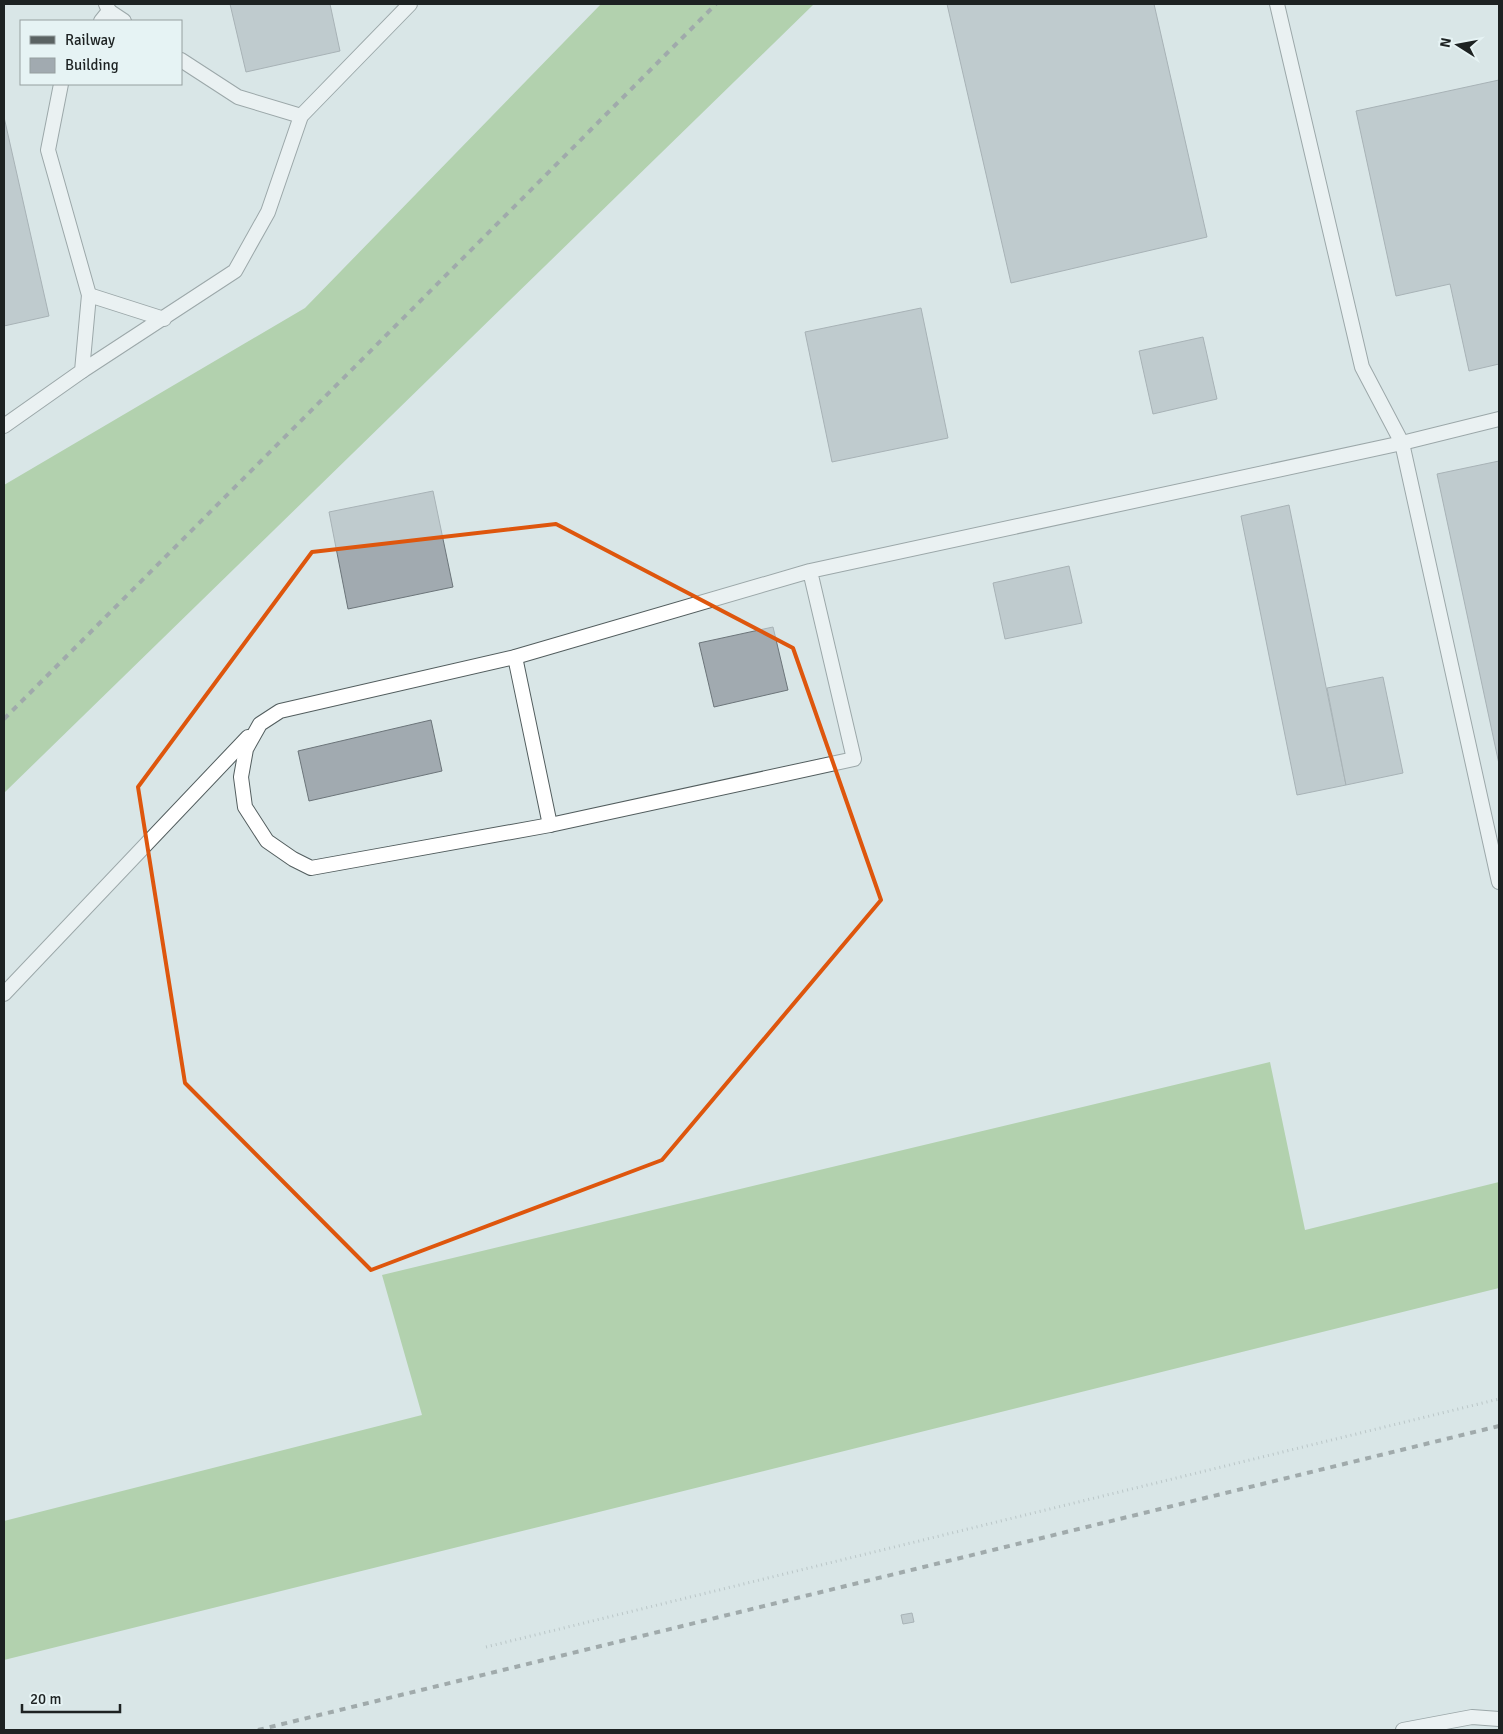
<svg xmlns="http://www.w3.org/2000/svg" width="1503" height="1734" font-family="Signika,sans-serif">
	<rect width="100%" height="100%" fill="#d9e6e7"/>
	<!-- forest -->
	<g fill="#83b869">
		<polygon points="601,4 814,4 4,793 4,485 305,308"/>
		<polygon points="1270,1062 1305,1230 1499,1182 1499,1288 4,1660 4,1521 422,1415 382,1275"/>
	</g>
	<!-- building -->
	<g fill="#a1aab0" stroke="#6c757a">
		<polygon points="230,4 330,4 340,51 246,72"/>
		<polygon points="947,4 1154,4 1207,237 1011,283"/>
		<polygon points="1499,80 1499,364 1469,371 1450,284 1396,296 1356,111"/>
		<polygon points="4,117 49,316 4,326"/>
		<polygon points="921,308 948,438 832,462 805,332"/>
		<polygon points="1203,337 1217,399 1153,414 1139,351"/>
		<polygon points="1499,461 1499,764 1437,474"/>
		<polygon points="433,491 453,587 348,609 329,512"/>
		<polygon points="1289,505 1346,785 1297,795 1241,516"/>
		<polygon points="1069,566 1082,623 1005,639 993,583"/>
		<polygon points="773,627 788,690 714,707 699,643"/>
		<polygon points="1383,677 1403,773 1346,785 1327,688"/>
		<polygon points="431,720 442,771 309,801 298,751"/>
		<polygon points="912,1613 914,1622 903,1624 901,1615"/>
	</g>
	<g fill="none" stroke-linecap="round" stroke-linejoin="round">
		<!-- lane casing -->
		<g stroke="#525d5e" stroke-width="16">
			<g id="lane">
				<polyline points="1277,4 1362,367 1402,443 1499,419"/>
				<polyline points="109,11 124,21"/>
				<polyline points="101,21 109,11 106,4"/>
				<polyline points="181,60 238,97 301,116"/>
				<polyline points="89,295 164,319"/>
				<polyline points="82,371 235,271 268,212 301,116 410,4"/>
				<polyline points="4,426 82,371 89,295 48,150 61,84"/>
				<polyline points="810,571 854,759 550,825 311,868 293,859 267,841 245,807 241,777 246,749 260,724 280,711 515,657 810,571 1402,443 1499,882"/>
				<polyline points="515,657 550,825"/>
				<polyline points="4,994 248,737"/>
				<polyline points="1403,1730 1472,1717 1499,1719"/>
			</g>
		</g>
		<!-- path -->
		<polyline stroke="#96a1a1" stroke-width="3" stroke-dasharray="1 4" stroke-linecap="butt" points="486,1647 1499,1399"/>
		<!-- lane -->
		<use href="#lane" stroke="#fff" stroke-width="14"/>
		<!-- rail -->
		<g stroke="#5b6363" stroke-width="4" stroke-dasharray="6 6" stroke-linecap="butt">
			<polyline points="4,719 716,4"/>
			<polyline points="258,1730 1499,1426"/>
		</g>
	</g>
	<!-- marked area -->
	<path d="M0 0H1503V1734H0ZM 556,524 L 793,648 L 881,900 L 662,1160 L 371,1270 L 185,1083 L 138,787 L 312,552 Z" fill="#d9e6e7" fill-opacity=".55" fill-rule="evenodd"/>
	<path fill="none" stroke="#de560d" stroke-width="4" stroke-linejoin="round" d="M 556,524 L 793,648 L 881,900 L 662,1160 L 371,1270 L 185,1083 L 138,787 L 312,552 Z"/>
	<!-- border -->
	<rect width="1503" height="1734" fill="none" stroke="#1d2222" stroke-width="10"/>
	<!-- legend -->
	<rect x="20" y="20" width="162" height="65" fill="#e6f3f4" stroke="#969fa0"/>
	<rect x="30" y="36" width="25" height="8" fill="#5b6363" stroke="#969fa0"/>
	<text x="65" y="45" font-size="15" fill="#1d2222">Railway</text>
	<rect x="30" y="58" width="25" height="15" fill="#a1aab0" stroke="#969fa0"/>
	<text x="65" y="70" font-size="15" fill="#1d2222">Building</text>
	<!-- north arrow -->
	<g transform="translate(1458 45) rotate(281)" stroke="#e6f3f4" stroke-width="4" paint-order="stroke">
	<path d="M0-4L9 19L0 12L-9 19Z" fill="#1d2222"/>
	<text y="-8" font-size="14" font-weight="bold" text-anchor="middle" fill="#1d2222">N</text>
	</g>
	<!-- scale -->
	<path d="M22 1704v8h98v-8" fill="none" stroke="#1d2222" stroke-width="2.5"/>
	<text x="30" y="1704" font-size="15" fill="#1d2222" stroke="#e6f3f4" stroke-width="4" paint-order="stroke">20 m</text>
</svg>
